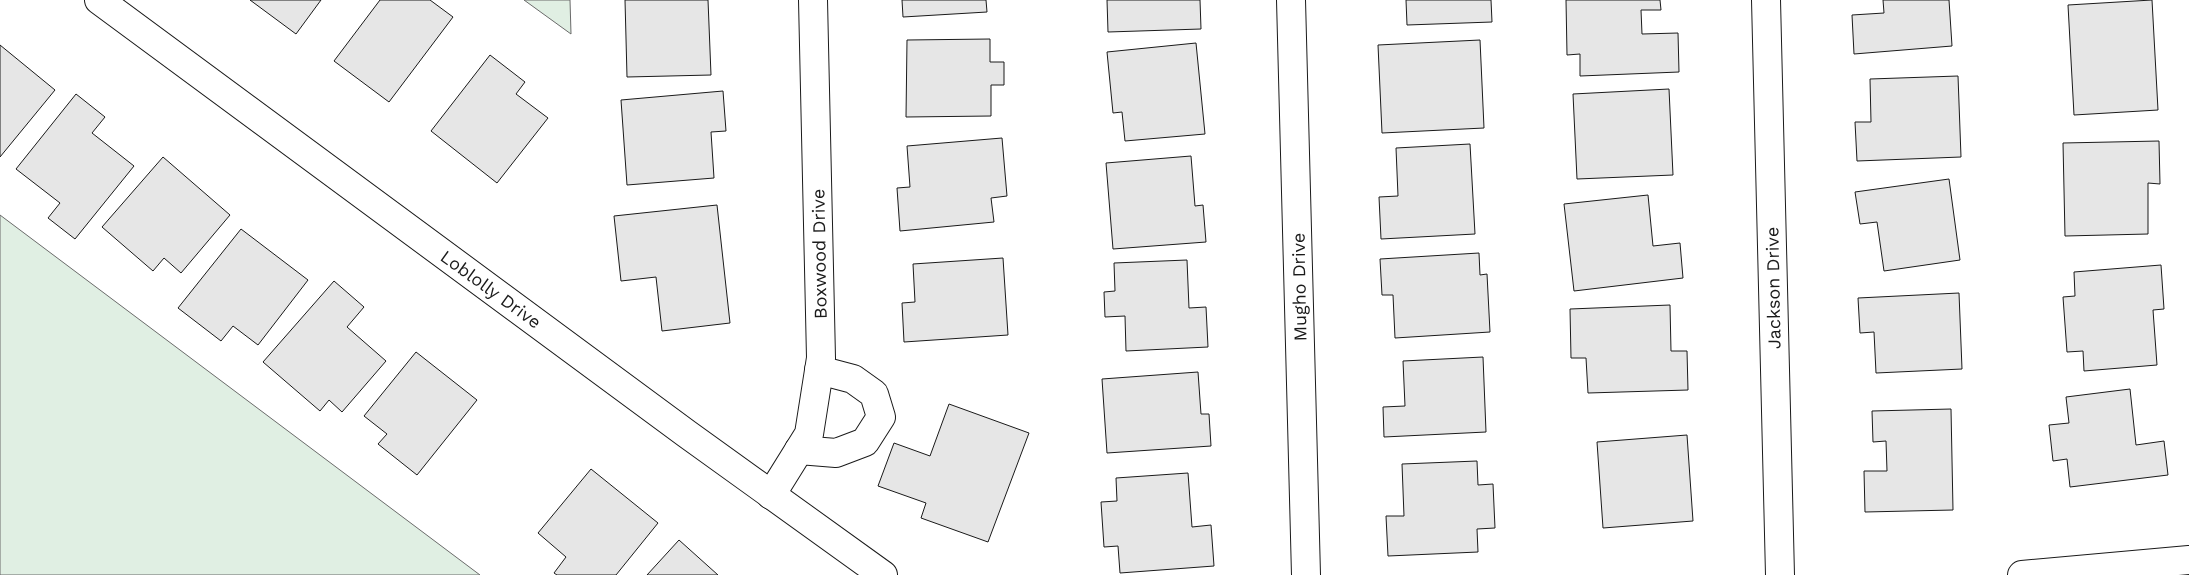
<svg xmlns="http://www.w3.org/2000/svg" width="2189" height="575" font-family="'Work Sans',sans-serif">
	<rect width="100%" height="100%" fill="#fff"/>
	<!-- green -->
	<g fill="#e0efe3" stroke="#6a6a6a">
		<polygon points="524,0 570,0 571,34"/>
		<polygon points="0,215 480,575 0,575"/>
	</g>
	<!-- building -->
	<g fill="#e6e6e6" stroke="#1a1a1a">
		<polygon points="250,0 321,0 296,34"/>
		<polygon points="380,0 430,0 453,17 389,102 334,61"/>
		<polygon points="625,0 708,0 711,75 627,77"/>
		<polygon points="902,0 986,0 987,12 903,17"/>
		<polygon points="1107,0 1200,0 1201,29 1108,32"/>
		<polygon points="1406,0 1491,0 1492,22 1407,25"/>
		<polygon points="1566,0 1660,0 1661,10 1641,10 1642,34 1678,33 1679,72 1580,76 1580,54 1567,55"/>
		<polygon points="1883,0 1949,0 1952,46 1854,54 1852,15 1884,13"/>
		<polygon points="2152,0 2158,110 2074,115 2068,5"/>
		<polygon points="990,39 990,62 1004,62 1004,85 991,85 991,116 906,117 907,40"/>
		<polygon points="1480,40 1484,128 1382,133 1378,45"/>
		<polygon points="1196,43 1205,134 1125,141 1122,112 1113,113 1107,52"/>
		<polygon points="0,45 55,90 0,157"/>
		<polygon points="490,55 525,82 516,94 548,118 497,183 431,131"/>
		<polygon points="1958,76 1961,157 1857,161 1855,122 1871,122 1870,79"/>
		<polygon points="1669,89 1673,175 1577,179 1573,94"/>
		<polygon points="723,91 726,131 711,132 714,178 627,185 621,100"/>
		<polygon points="76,94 105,117 92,133 134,166 75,239 48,218 60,203 16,169"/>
		<polygon points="1002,138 1007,196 991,198 994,222 900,231 897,188 910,187 907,146"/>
		<polygon points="2159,141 2160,184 2148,183 2148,234 2065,236 2063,143"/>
		<polygon points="1470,144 1475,234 1381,239 1379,197 1398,196 1396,148"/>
		<polygon points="1191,156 1195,206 1203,205 1206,242 1113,249 1106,163"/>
		<polygon points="163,157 230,215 181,273 164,258 153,271 102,227"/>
		<polygon points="1949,179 1960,260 1884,271 1877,222 1860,224 1855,192"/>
		<polygon points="1648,195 1653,246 1680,243 1683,278 1574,291 1564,204"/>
		<polygon points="717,205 730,323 662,331 656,277 621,281 614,216"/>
		<polygon points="241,229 308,280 258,345 233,326 221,341 178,308"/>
		<polygon points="1479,253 1480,275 1487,274 1490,332 1395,338 1393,295 1382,295 1380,259"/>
		<polygon points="1003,258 1008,335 904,342 902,303 915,302 913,264"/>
		<polygon points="1187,260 1189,308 1206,307 1208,347 1126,351 1125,316 1105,317 1104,292 1115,291 1114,263"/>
		<polygon points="2161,265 2164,309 2153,310 2157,365 2084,371 2083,351 2067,352 2063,297 2075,296 2074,272"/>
		<polygon points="334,281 364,307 347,327 386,361 342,412 329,400 320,411 263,362"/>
		<polygon points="1959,293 1962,369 1876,373 1874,332 1860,333 1858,298"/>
		<polygon points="1670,305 1671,351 1687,351 1688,390 1588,393 1586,358 1571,358 1570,309"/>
		<polygon points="416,352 477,400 417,475 378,444 387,434 364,416"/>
		<polygon points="1483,357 1486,432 1384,437 1383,407 1405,406 1403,361"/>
		<polygon points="1198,372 1201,414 1209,414 1211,446 1107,453 1102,379"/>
		<polygon points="2130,389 2136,445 2164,441 2168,475 2070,487 2067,459 2053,461 2049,425 2069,423 2066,397"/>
		<polygon points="949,404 1029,433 988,542 921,518 926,503 878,486 894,443 930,456"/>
		<polygon points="1951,409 1953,510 1865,512 1864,471 1887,471 1886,441 1873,442 1872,411"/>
		<polygon points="1687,435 1693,521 1603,528 1597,442"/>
		<polygon points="1477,461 1478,485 1493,484 1495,528 1477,529 1478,552 1388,556 1386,516 1404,516 1402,464"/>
		<polygon points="591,469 658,523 616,575 557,575 554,573 566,557 538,533"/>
		<polygon points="1188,473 1192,527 1211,525 1214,566 1120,573 1118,546 1104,547 1101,502 1117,501 1116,478"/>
		<polygon points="679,540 718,575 647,575"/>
	</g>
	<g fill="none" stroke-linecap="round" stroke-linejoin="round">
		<!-- minor casing -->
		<g stroke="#1a1a1a" stroke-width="30">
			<g id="minor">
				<polyline points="99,0 687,434 883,575"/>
				<polyline points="1291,0 1306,575"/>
				<polyline points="1766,0 1780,575"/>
				<polyline points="799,450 836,453 865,442 881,417 874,394 853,379 819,370"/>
				<polyline points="771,495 809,434 821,358 813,0"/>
				<polyline points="2022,575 2189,560"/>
			</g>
		</g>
		<!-- minor -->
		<use href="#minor" stroke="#fff" stroke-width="28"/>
	</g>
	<g text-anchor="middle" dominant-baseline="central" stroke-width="4" stroke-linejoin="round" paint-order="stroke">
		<!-- street labels -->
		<g font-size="18" fill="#1a1a1a" stroke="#fff">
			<text transform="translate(819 254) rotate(-91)">Boxwood Drive</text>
			<text transform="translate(1299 287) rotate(-91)">Mugho Drive</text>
			<text transform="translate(1773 288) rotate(-91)">Jackson Drive</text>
			<text transform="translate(491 289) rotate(36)">Loblolly Drive</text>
		</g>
	</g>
</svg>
